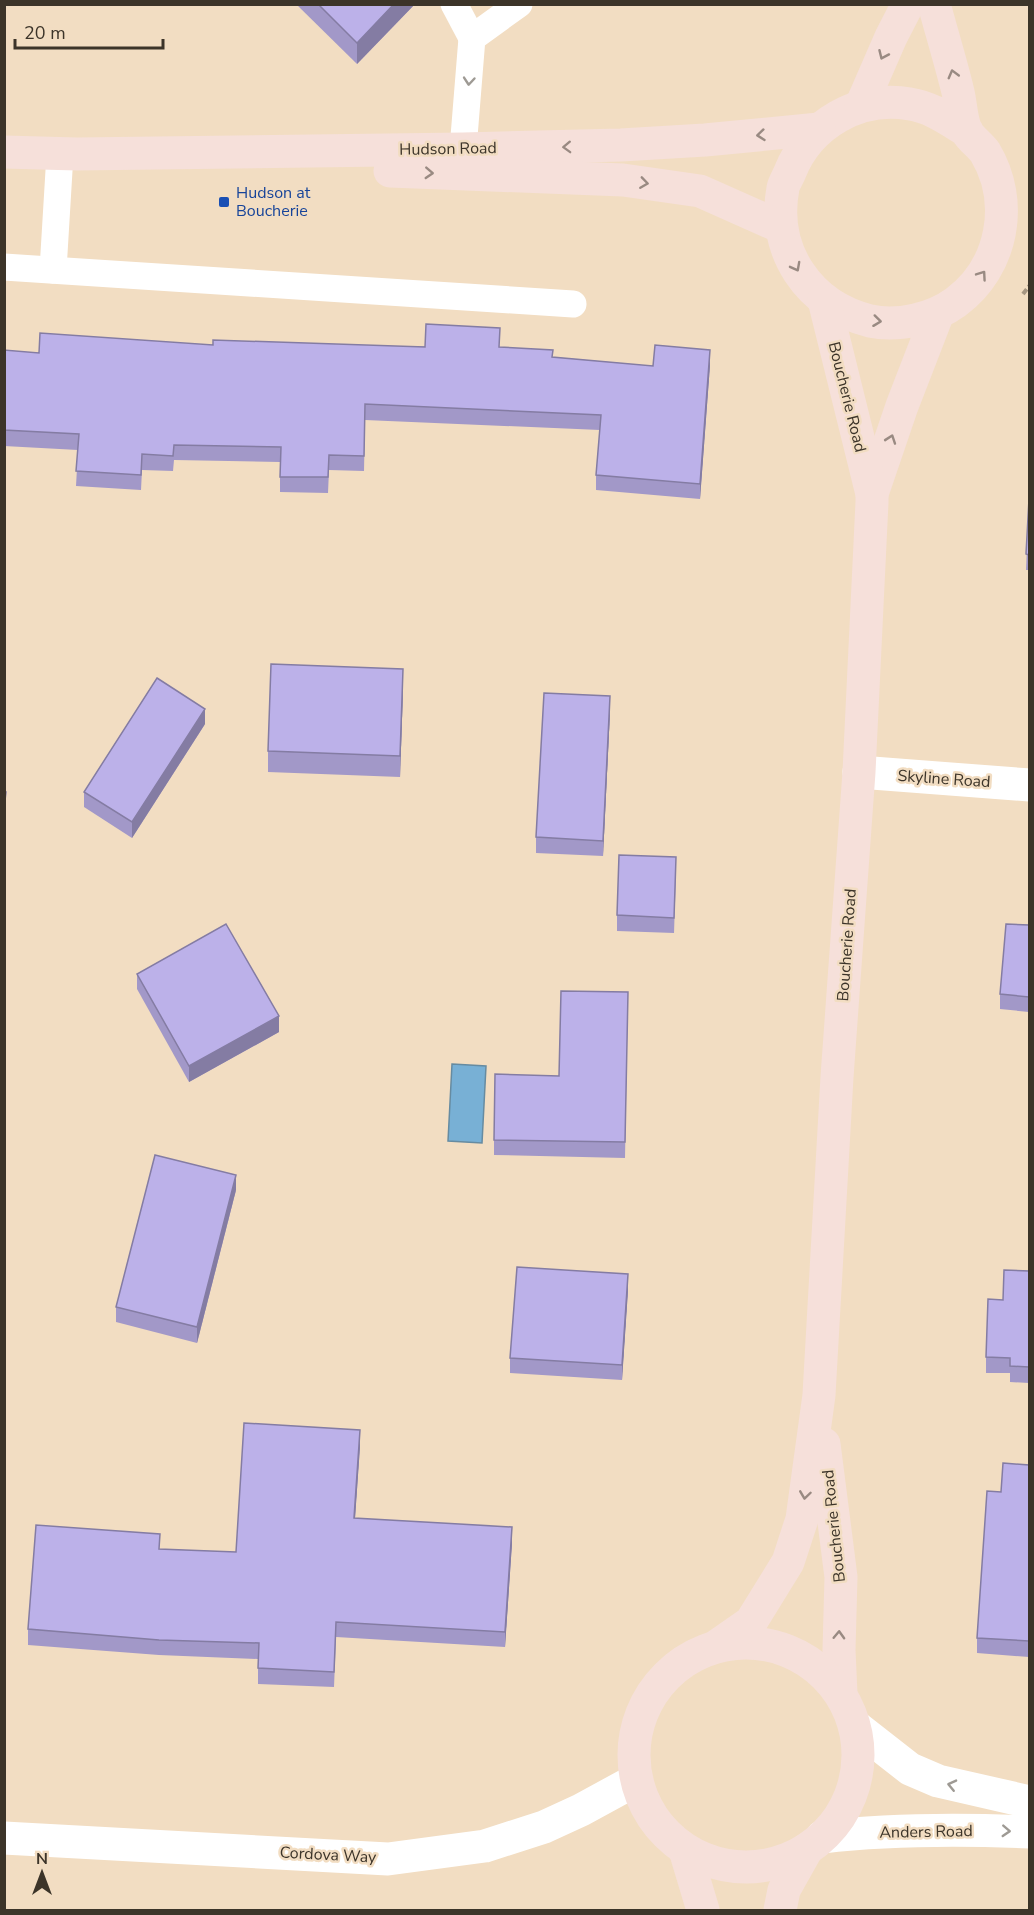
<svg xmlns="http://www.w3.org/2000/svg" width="1034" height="1915" font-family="'Nunito Sans',sans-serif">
	<rect width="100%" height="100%" fill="#f2ddc2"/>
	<!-- water -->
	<polygon fill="#78b0d5" stroke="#668ba1" stroke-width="1.5" points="452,1064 486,1066 482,1143 448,1141"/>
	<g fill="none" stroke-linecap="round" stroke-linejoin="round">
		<!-- path -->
		<polyline stroke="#a69682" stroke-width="4" stroke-dasharray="6 3" stroke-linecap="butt" points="1023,294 1030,285"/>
		<!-- lane -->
		<g stroke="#fff" stroke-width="27">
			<polyline points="454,4 472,38"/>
			<polyline points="463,149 472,38 519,4"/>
			<polyline points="4,267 573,304"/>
			<polyline points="53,270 60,154"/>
		</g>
		<!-- street -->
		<g stroke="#fff" stroke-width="33">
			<polyline points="859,772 1030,785"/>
			<polyline points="855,1726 910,1769 938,1781 1030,1802"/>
			<path d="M 822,1837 C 891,1829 960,1829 1030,1832"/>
			<polyline points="4,1838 388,1859 485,1846 544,1827 581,1810 636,1780"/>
		</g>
		<!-- secondary -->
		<g stroke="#f6e0da" stroke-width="33">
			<path d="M 934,4 C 942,34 951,63 958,92 C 961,104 961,121 967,132 C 971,139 980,145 985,152 C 1015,202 1003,267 956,302 C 933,319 898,327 870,321 C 809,306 771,251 783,188 C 784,183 788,177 790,172 C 809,124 859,95 910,104 C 931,107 949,120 967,131"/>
			<polyline points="861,106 891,37 908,4"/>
			<polyline points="4,152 77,154 463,149 621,145 705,140 819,129"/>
			<polyline points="390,171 623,180 700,191 781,227"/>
			<polyline points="872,494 902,406 938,313"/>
			<polyline points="824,1444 841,1577 839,1650 841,1694"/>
			<circle cx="746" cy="1755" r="112"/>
			<polyline points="718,1645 751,1622 788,1562 802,1519 819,1395 837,1077 859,772 872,502 872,494 824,300"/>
			<polyline points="685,1850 703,1910"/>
			<polyline points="780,1910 784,1890 807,1849"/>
		</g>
	</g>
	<!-- wall -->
	<g fill="#a298c8">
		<polygon points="296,4 415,4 357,64"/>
		<polygon points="213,345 500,347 553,357 653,366 710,365 700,499 596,490 596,475 600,430 365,420 364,471 329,470 328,493 280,492 280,462 174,460 173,471 142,470 141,490 76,486 78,450 4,446 4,350 39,353"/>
		<polygon points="1029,499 1029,570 1026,570"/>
		<polygon points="403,690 400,777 268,772 268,751"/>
		<polygon points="610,712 603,856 536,853 536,837"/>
		<polygon points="205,724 132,838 84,807 84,792"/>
		<polygon points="676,873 674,933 617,931 617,915"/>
		<polygon points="1029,925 1029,1012 1000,1009 1000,994"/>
		<polygon points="137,974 279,1032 189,1082 137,989"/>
		<polygon points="628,992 625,1158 494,1155 494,1140 559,1076"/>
		<polygon points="236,1190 197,1343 116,1322 116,1307"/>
		<polygon points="1029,1271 1029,1383 1010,1382 1010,1373 986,1373 986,1357 1003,1300"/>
		<polygon points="628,1290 622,1380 510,1373 510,1358"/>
		<polygon points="360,1446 355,1518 512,1543 505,1647 336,1637 334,1687 258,1684 258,1659 159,1655 28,1645 28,1629 160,1549 236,1552"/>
		<polygon points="1029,1465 1029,1657 977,1653 977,1638 1001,1492"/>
	</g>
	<!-- shaded-wall -->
	<g fill="#847ca3">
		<polygon points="394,4 415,4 357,64 357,43"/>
		<polygon points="710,350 710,365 700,499 700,484"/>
		<polygon points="403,669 403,690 400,777 400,756"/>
		<polygon points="610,696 610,712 603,856 603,841"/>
		<polygon points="205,709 205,724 132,838 132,822"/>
		<polygon points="6,792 6,808 4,824 4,809"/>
		<polygon points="279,1016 279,1032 189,1082 189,1066"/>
		<polygon points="236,1175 236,1190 197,1343 197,1327"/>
		<polygon points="628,1274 628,1290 622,1380 622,1365"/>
		<polygon points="360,1430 360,1446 354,1533 354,1518"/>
		<polygon points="512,1527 512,1543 505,1647 505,1632"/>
	</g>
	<!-- building -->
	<g fill="#bcb1e9" stroke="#847ca3" stroke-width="1.5">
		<polygon points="318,4 394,4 357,43"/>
		<polygon points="426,324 500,328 499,347 553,350 552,357 653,366 655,345 710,350 700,484 596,475 601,415 365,404 364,456 329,455 328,477 280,477 281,447 174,445 173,456 142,454 141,475 76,471 79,434 4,430 4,350 39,353 40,333 213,345 213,340 425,347"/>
		<polygon points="1029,499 1029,555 1026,554"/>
		<polygon points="271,664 403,669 400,756 268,751"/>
		<polygon points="157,678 205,709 132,822 84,792"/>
		<polygon points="544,693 610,696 603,841 536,837"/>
		<polygon points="4,792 6,792 4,809"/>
		<polygon points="619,855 676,857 674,918 617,915"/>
		<polygon points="226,924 279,1016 189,1066 137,974"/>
		<polygon points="1006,924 1029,925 1029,997 1000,994"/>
		<polygon points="561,991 628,992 625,1142 494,1140 495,1074 559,1076"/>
		<polygon points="155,1155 236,1175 197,1327 116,1307"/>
		<polygon points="517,1267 628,1274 622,1365 510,1358"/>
		<polygon points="1004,1270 1029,1271 1029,1367 1010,1366 1010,1358 986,1357 988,1299 1003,1300"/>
		<polygon points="244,1423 360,1430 354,1518 512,1527 505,1632 336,1622 334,1672 258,1668 259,1643 159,1640 28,1629 36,1525 160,1534 159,1549 236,1552"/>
		<polygon points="1003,1463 1029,1465 1029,1641 977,1638 987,1491 1001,1492"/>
	</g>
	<!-- one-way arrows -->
	<defs><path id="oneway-chevron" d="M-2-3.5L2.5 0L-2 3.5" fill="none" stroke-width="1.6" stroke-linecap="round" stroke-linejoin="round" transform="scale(1.5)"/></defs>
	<g stroke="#998a82">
		<use href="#oneway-chevron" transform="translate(883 55) rotate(114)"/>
		<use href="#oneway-chevron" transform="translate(953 74) rotate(-105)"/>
		<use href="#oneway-chevron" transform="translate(761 135) rotate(174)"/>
		<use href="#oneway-chevron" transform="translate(567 147) rotate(178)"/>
		<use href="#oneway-chevron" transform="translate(429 173) rotate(3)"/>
		<use href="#oneway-chevron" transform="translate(644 183) rotate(8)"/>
		<use href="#oneway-chevron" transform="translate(796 267) rotate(62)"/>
		<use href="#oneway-chevron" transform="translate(982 275) rotate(-55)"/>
		<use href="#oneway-chevron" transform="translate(877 321) rotate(7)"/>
		<use href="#oneway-chevron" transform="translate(891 439) rotate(-71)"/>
		<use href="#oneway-chevron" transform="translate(805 1495) rotate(98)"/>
		<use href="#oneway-chevron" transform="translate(839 1635) rotate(-88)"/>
	</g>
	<g stroke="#9e9a94">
		<use href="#oneway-chevron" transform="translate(469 81) rotate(95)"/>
		<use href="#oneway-chevron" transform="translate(952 1785) rotate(-167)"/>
		<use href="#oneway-chevron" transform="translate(1006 1831) rotate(3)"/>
	</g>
	<!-- markers -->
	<rect fill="#1a4fb4" stroke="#f2ddc2" stroke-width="2" x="218" y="196" width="12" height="12" rx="3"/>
	<g text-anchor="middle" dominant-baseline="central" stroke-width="5" stroke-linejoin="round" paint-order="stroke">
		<!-- street labels -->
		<g font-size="16" fill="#3c3429" stroke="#f2ddc2">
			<text transform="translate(448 149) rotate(-1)">Hudson Road</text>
			<text transform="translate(847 397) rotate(76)">Boucherie Road</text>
			<text transform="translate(944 779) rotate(4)">Skyline Road</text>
			<text transform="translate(847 945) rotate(-86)">Boucherie Road</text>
			<text transform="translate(834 1526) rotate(-96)">Boucherie Road</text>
			<text transform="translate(926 1832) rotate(-1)">Anders Road</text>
			<text transform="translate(328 1855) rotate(3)">Cordova Way</text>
		</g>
		<!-- transit labels -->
		<g font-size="16" fill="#164399" stroke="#f2ddc2" text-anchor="start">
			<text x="236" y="193">Hudson at<tspan x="236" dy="18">Boucherie</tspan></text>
		</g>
	</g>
	<!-- border -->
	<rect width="1034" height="1915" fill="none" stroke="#3c3429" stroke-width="12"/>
	<!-- north arrow -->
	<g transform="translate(42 1873)" stroke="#f2ddc2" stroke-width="4.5" paint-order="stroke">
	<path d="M0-4.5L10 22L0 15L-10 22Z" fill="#3c3429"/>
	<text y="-9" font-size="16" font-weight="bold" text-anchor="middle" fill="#3c3429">N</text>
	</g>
	<!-- scale -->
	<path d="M15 39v9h148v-9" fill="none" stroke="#3c3429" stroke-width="3"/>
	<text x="24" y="39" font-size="18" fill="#3c3429" stroke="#f2ddc2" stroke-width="4.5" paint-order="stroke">20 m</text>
</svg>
